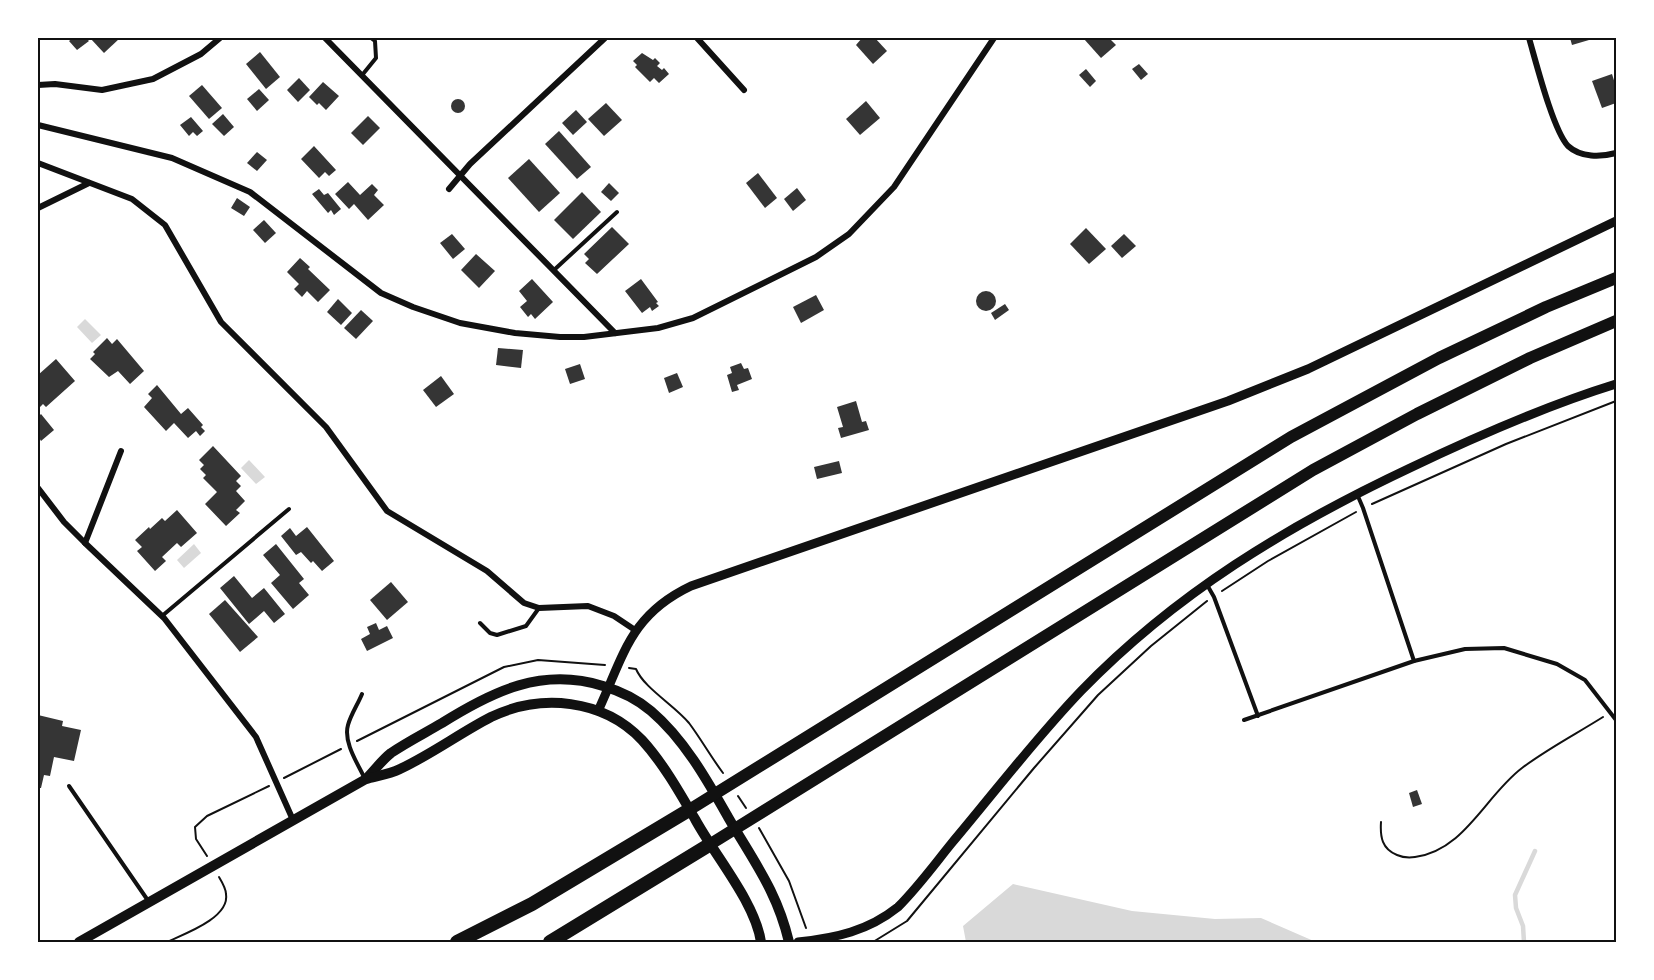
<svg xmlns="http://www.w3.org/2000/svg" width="1654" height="980" font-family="'Fira Sans Condensed',sans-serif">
	<rect width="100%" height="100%" fill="#fff"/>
	<!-- water -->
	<g fill="#d9d9d9">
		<polygon points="85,319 101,335 92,343 77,327"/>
		<polygon points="249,460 265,477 256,484 241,468"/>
		<polygon points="194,544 201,553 184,568 177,560"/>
		<polygon points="1013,884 1132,911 1215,919 1261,918 1316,942 966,942 963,926"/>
	</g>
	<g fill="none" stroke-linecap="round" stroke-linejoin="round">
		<!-- stream -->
		<polyline stroke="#d9d9d9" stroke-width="4.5" points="1524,942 1523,926 1516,908 1515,895 1535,851"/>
	</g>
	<!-- building -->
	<g fill="#353535">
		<polygon points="73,38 86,38 89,41 77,50 69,41"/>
		<polygon points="90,38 120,38 104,53"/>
		<polygon points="862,38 875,38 887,51 873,64 856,45"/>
		<polygon points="1086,38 1109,38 1116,45 1101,58 1084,39"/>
		<polygon points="1570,38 1588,38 1589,40 1572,45"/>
		<polygon points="260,52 280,77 266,89 246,64"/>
		<polygon points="642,53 653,60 655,58 660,63 657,66 662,70 664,68 669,74 659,83 654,78 650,82 635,67 637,65 633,61"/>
		<polygon points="1139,64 1148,74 1141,80 1132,69"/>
		<polygon points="1086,69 1096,81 1090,87 1079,75"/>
		<polygon points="1612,74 1616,87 1616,103 1602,108 1592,81"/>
		<polygon points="299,78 310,90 298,102 287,90"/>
		<polygon points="323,82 339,96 326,110 319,103 317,105 309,97"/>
		<polygon points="202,85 222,108 209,119 189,96"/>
		<polygon points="259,89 269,100 257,111 247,99"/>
		<circle cx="458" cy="106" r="7"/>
		<polygon points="866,101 880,118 860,135 846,119"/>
		<polygon points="606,103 622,120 604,136 588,119"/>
		<polygon points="576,110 587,122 573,135 562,123"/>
		<polygon points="223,114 234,127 224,136 212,124"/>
		<polygon points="368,116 380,128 363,145 351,133"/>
		<polygon points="191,117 203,131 197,136 193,132 189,136 180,125"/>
		<polygon points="559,131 591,167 577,179 545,144"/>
		<polygon points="314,146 336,170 329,176 325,172 319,178 301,159"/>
		<polygon points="257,152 267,160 257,171 247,163"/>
		<polygon points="529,159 560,193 539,212 508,178"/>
		<polygon points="758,173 777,198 765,208 746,183"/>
		<polygon points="348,182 360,195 372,184 378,190 374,195 384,205 368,220 354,204 349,209 335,194"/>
		<polygon points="609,183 619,193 611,201 601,192"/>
		<polygon points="797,188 806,200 793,211 784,199"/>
		<polygon points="319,189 324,195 328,193 341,209 334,215 331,210 328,213 312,194"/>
		<polygon points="582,192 601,212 573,239 554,220"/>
		<polygon points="237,198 250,207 244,216 231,208"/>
		<polygon points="264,220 276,233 265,243 253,230"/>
		<polygon points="612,227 629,244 597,274 585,263 589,259 584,254"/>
		<polygon points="1086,228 1106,249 1089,264 1070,244"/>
		<polygon points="452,234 465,249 453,259 440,243"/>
		<polygon points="1124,234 1136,246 1122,258 1111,246"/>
		<polygon points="476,254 495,271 479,288 461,270"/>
		<polygon points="300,258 310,267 308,269 330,290 318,302 307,291 302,297 294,289 299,284 287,272"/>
		<polygon points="532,279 553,302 535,319 531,314 528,317 520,307 527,301 519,291"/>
		<polygon points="641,279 658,302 656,303 659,306 652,311 650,307 642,313 625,291"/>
		<circle cx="986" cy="301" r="10"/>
		<polygon points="816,295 824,310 801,323 793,307"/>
		<polygon points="338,299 352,313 341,325 327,312"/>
		<polygon points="1005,304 1009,310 995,320 991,313"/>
		<polygon points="361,310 373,321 356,339 344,328"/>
		<polygon points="107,338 112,344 117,339 144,371 130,384 118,371 109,377 90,359 95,354 93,352"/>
		<polygon points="498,348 523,350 521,368 496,365"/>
		<polygon points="56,359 75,381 46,407 43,404 38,409 38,375"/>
		<polygon points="741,363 744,369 748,368 752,379 737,385 739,390 732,392 727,375 732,373 730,367"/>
		<polygon points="580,364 585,379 570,384 565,369"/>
		<polygon points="677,373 683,387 669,393 664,378"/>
		<polygon points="441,376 454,394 436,407 423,390"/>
		<polygon points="157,385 181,414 188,408 203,425 201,427 205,431 200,436 196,431 188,438 174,423 166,431 144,407 152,398 148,394"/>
		<polygon points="856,401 862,422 866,421 869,430 841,438 838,428 843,427 837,407"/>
		<polygon points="38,414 39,416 41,414 54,430 41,441 38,436"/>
		<polygon points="213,446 241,476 236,481 241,486 236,491 245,501 236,510 240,513 226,526 205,504 217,492 203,478 206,475 200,469 204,465 199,460"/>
		<polygon points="839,461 842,473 817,479 814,467"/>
		<polygon points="177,510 197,533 181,547 177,543 162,557 166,561 155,571 137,551 142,547 135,540 149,527 150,529 162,518 165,521"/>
		<polygon points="307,527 334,561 322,571 313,561 311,563 301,552 296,555 281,536 290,528 296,536"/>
		<polygon points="276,544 304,579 299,583 309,595 293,609 271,583 280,575 263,555"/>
		<polygon points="234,576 252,598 264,588 285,614 274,623 264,611 249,624 220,588"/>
		<polygon points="391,582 408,602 387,620 370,600"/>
		<polygon points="225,600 258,637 240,652 209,614"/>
		<polygon points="376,623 379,630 387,626 393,638 367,651 361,639 370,634 367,627"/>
		<polygon points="38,715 63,721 62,726 81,730 74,761 54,757 50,776 44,775 41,788 38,788"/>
		<polygon points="1417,790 1422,804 1413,807 1409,793"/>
	</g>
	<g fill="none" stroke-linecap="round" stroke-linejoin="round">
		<!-- path -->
		<g stroke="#111" stroke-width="2">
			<polyline points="1372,504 1506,444 1616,401"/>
			<polyline points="1222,591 1268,561 1356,512"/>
			<path d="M 629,668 L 636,669 C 644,688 674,705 689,723 C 701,739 711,757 723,773"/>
			<polyline points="357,741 504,667 538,660 605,665"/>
			<polyline points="284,778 341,749"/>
			<polyline points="738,796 746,808"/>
			<path d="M 1381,822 C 1380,837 1382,849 1397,855 C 1404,858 1408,858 1415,857 C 1465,850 1485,796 1522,768 C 1547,749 1576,734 1603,717"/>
			<polyline points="759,828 789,881 806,928"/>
			<polyline points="207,856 196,839 195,827 207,816 269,786"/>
			<path d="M 167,942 C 184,934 230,918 226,894 C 226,889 222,882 219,877"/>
			<polyline points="873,942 907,921 1034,768 1098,695 1151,646 1207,601"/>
		</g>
		<!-- service -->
		<g stroke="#111" stroke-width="4">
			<polyline points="363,74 376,58 375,41 371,38"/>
			<polyline points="554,270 617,212"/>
			<polyline points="1357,494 1363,508 1414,661"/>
			<polyline points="1206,583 1214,597 1258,716"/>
			<polyline points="162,616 289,509"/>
			<polyline points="480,623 490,633 497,635 526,626 539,608"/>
			<path d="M 362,694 C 358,704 351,714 348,725 C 343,742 358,764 365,779"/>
			<polyline points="1244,720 1414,661 1465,649 1504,648 1557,664 1585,680 1616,720"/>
			<polyline points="69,786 149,902"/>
		</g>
		<!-- minor -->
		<g stroke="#111" stroke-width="6">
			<polyline points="325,38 615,333"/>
			<polyline points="697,38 744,90"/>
			<path d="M 1529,38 C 1536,62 1553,130 1568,146 C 1581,158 1601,157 1616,153"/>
			<polyline points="38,85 55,84 102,90 153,79 201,54 220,38"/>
			<polyline points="38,125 172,158 250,192 381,293 413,307 460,323 515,333 560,337 584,337 658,328 693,318 816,257 849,234 894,187 994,38"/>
			<polyline points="38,163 132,199 165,225 221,322 326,427 387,511 487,571 524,603 539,608 588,606 614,616 635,630"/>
			<polyline points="449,189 470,164 605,38"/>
			<polyline points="38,208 89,183"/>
			<polyline points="38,488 64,522 85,543 164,618 256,737 293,820"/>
			<polyline points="85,543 121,451"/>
		</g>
		<!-- tertiary -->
		<g stroke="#111" stroke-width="9">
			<path d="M 598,711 C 624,655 630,615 691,586 L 1228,401 L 1308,369 L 1616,221"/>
			<path d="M 798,942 C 836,938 868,931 898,907 C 918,887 934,865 951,844 C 994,793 1035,739 1081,691 C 1176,593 1287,526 1410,468 C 1477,436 1545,406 1616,384"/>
		</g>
		<!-- secondary -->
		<g stroke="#111" stroke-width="10">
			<path d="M 366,779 C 374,771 382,760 391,753 C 407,742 425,733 442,723 C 493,691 542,667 603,686 C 620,691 637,699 651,711 C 684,739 707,780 728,817 C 754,862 777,891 789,942"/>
			<path d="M 79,942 L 366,779 C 377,776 390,774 400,769 C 432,754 460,733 491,717 C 541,693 603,699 642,740 C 663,763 680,793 695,819 C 715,856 755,902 761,942"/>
		</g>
		<!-- trunk -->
		<g stroke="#111" stroke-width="12">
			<polyline points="689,810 1291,437 1439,358 1546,307 1616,278"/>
			<polyline points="709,845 1313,470 1417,414 1530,358 1616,321"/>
		</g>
		<!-- motorway -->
		<g stroke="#111" stroke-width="14">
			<polyline points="457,942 532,904 689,810"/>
			<polyline points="550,942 709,845"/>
		</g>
	</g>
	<!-- border -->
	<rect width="1654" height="980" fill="none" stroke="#ffffff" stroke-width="78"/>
	<rect x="39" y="39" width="1576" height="902" fill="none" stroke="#111" stroke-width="2"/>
</svg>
